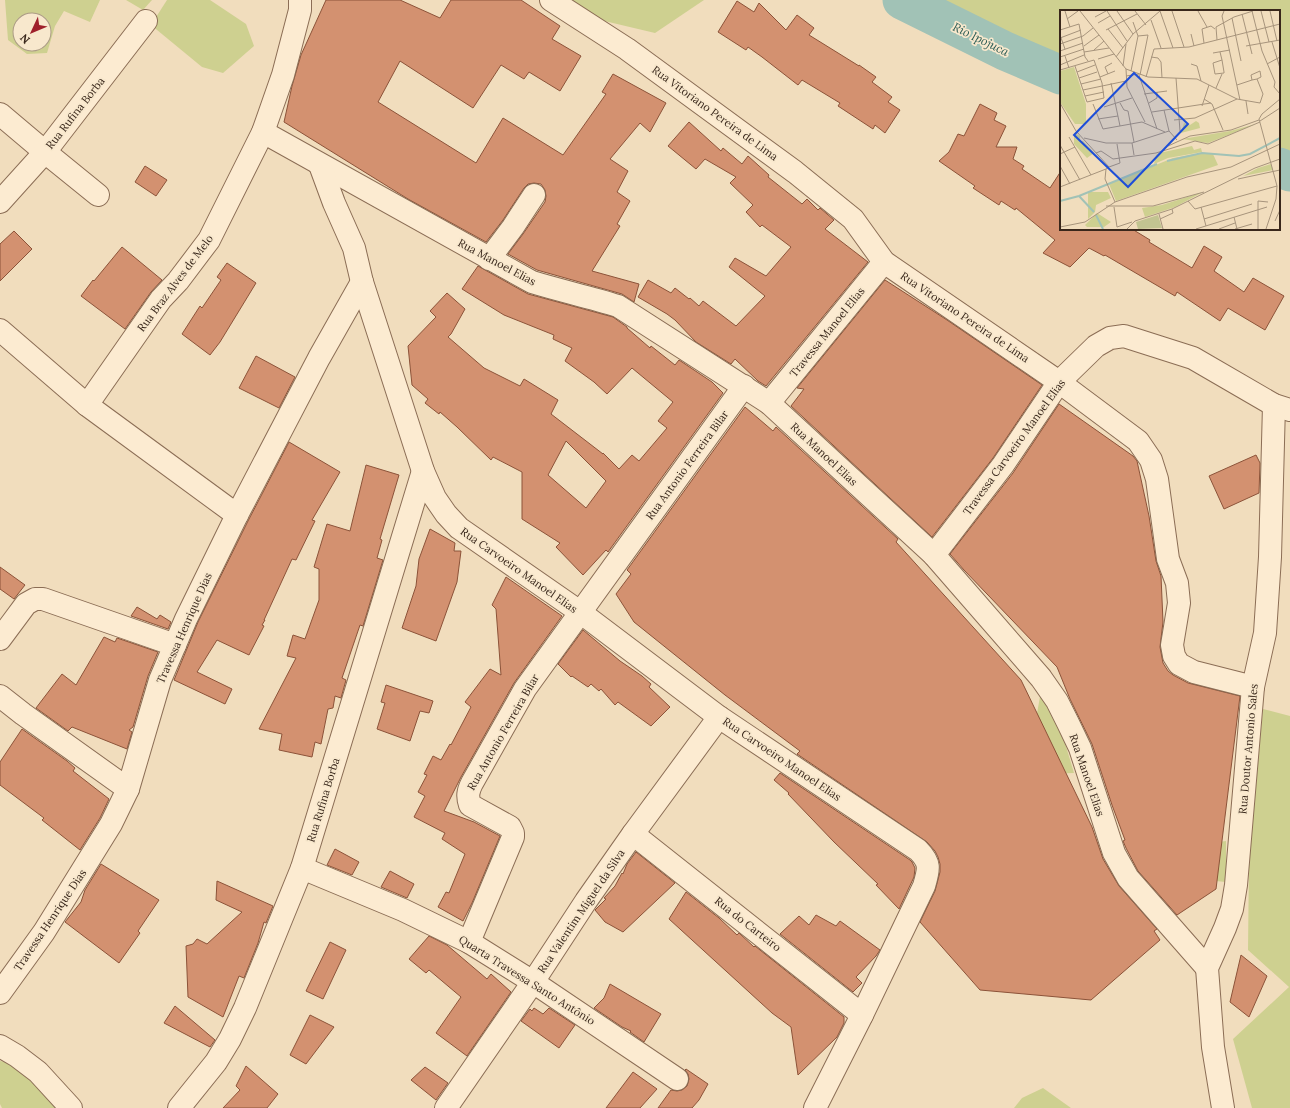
<svg xmlns="http://www.w3.org/2000/svg" width="1290" height="1108" font-family="Lora,serif">
	<rect width="100%" height="100%" fill="#f1ddbd"/>
	<!-- green -->
	<g fill="#ced090" fill-rule="evenodd">
		<path d="M 5,0 L 100,0 L 90,22 L 64,11 L 55,26 L 47,53 L 27,54 L 8,40 ZM 20,20 L 44,20 L 44,44 L 20,44 Z"/>
		<polygon points="126,0 152,0 143,10"/>
		<polygon points="167,0 210,0 246,24 254,46 223,73 202,67 151,25"/>
		<polygon points="568,0 704,0 655,33 596,19"/>
		<polygon points="930,0 1290,0 1290,172 1279,167 1279,11 1061,11 1061,65"/>
		<polygon points="1041,691 1062,733 1074,773 1040,774 1036,719"/>
		<polygon points="1263,709 1290,716 1290,1108 1252,1108 1233,1039 1289,987 1248,950 1249,859"/>
		<polygon points="1226,841 1226,882 1205,880 1202,844"/>
		<polygon points="0,1061 20,1065 61,1108 2,1108 0,1104"/>
		<polygon points="1043,1088 1071,1108 1014,1108 1022,1098"/>
	</g>
	<g fill="none" stroke-linecap="round" stroke-linejoin="round">
		<!-- river -->
		<g stroke="#a1c2b6" stroke-width="39">
			<polyline points="902,0 1005,51 1061,75"/>
			<polyline points="1279,167 1290,172"/>
		</g>
	</g>
	<!-- building -->
	<g fill="#d39170" stroke="#8c5339" fill-rule="evenodd">
		<polygon points="326,0 400,0 440,18 451,0 521,0 560,26 552,39 581,56 560,91 529,72 524,79 501,65 473,108 400,61 378,102 476,163 503,118 563,155 606,94 602,92 613,74 666,103 650,132 640,123 610,159 628,171 617,192 630,201 617,224 620,226 592,271 639,284 634,302 622,294 537,270 508,254 523,234 545,202 546,196 545,190 541,184 534,183 528,184 524,188 503,220 486,242 408,199 284,122 292,86 301,55"/>
		<polygon points="737,1 754,12 759,3 786,30 797,15 814,28 809,35 859,66 859,65 876,77 872,82 892,97 888,102 900,110 885,133 875,125 873,129 838,106 840,103 802,80 798,85 762,57 748,47 746,50 718,32"/>
		<polygon points="980,104 997,113 994,120 1006,126 996,147 1017,147 1013,159 1024,166 1022,169 1050,188 1061,171 1061,229 1132,229 1150,240 1149,242 1192,268 1204,246 1222,257 1214,271 1244,292 1253,278 1284,296 1265,330 1228,308 1220,321 1177,292 1175,296 1105,255 1104,256 1089,248 1070,267 1043,253 1055,240 1016,208 1015,210 1001,201 999,205 973,188 975,186 939,161 949,152 958,134 964,136"/>
		<polygon points="689,122 721,151 723,148 742,164 748,156 769,175 768,177 802,204 807,199 818,210 820,208 834,220 825,229 868,262 766,386 758,381 735,359 731,364 696,342 675,320 667,314 638,297 648,280 671,293 675,288 689,299 690,298 699,306 703,301 736,326 765,296 729,267 735,258 766,276 791,247 762,225 760,227 746,212 753,205 730,183 736,177 705,159 696,169 668,146"/>
		<polygon points="145,166 167,180 156,196 135,182"/>
		<polygon points="14,231 32,249 0,281 0,244"/>
		<polygon points="122,247 162,280 151,292 125,329 81,296 93,280 94,281"/>
		<polygon points="227,263 256,283 220,342 210,355 182,334 200,306 202,308 221,280 217,277"/>
		<path d="M 478,266 L 528,294 L 613,317 L 627,327 L 627,328 L 650,348 L 651,346 L 675,365 L 679,360 L 712,382 L 723,393 L 608,552 L 606,550 L 583,575 L 556,547 L 560,543 L 522,519 L 522,472 L 493,457 L 491,460 L 457,427 L 440,412 L 439,414 L 425,403 L 428,399 L 412,385 L 408,346 L 436,317 L 430,311 L 447,293 L 465,309 L 451,334 L 448,337 L 484,368 L 520,386 L 524,379 L 558,400 L 551,414 L 603,454 L 603,453 L 619,469 L 632,455 L 639,461 L 667,428 L 658,421 L 673,402 L 632,368 L 607,394 L 594,382 L 565,361 L 572,348 L 553,339 L 554,335 L 504,315 L 462,289 ZM 566,441 L 606,481 L 586,508 L 548,475 Z"/>
		<polygon points="885,280 947,320 1042,385 993,458 932,537 791,406 804,389 797,388"/>
		<polygon points="256,356 295,377 279,408 239,388"/>
		<polygon points="1059,404 1133,456 1137,461 1149,516 1156,561 1161,576 1163,622 1160,647 1163,663 1168,671 1173,675 1188,683 1240,696 1216,889 1177,915 1138,871 1126,848 1123,841 1125,840 1112,805 1092,744 1070,699 1057,667 964,570 950,554 1013,473"/>
		<polygon points="745,407 773,431 776,427 898,539 896,542 1021,680 1092,827 1103,859 1119,886 1157,929 1154,931 1160,940 1091,1000 980,990 920,922 935,891 940,872 940,864 938,857 935,851 927,842 797,754 800,751 725,695 634,622 616,594 631,574 627,570"/>
		<polygon points="289,442 340,472 312,520 315,521 296,560 292,559 264,620 265,620 262,625 264,626 249,655 217,640 197,672 232,689 225,704 174,680 198,622 248,521"/>
		<polygon points="1256,455 1260,463 1259,493 1224,509 1209,476"/>
		<polygon points="366,465 399,475 380,539 382,540 377,558 383,560 363,626 360,625 342,678 346,680 341,698 335,696 333,708 328,709 321,744 315,742 312,757 279,750 282,734 259,729 296,658 287,656 293,635 305,639 319,600 319,569 314,567 327,524 350,531"/>
		<polygon points="430,529 455,543 454,551 461,551 457,582 436,641 402,628 416,586 419,559"/>
		<polygon points="0,567 25,585 14,599 0,589"/>
		<polygon points="506,577 562,616 514,683 461,777 444,811 474,822 500,836 472,903 463,921 438,907 446,892 449,893 465,854 442,839 445,833 414,817 425,796 418,792 427,775 424,774 433,756 441,760 450,744 451,745 471,707 465,702 490,669 501,675 496,609 492,605"/>
		<polygon points="137,607 157,619 160,615 171,622 168,629 131,616"/>
		<polygon points="583,630 620,661 642,676 651,684 649,687 670,707 651,726 618,702 615,705 601,689 599,691 591,684 588,687 572,676 571,677 558,664"/>
		<polygon points="104,637 115,642 117,638 158,652 148,676 133,727 129,730 132,732 127,749 72,727 68,731 36,708 62,674 76,685"/>
		<polygon points="386,685 433,701 429,713 420,711 410,741 377,729 385,703 381,702"/>
		<polygon points="22,729 67,761 75,768 73,771 109,799 100,818 80,850 42,820 44,818 0,785 0,762"/>
		<polygon points="780,773 910,860 912,862 915,868 914,877 899,909 876,885 878,884 834,842 788,794 789,793 774,780"/>
		<polygon points="335,849 359,862 352,875 327,865"/>
		<polygon points="636,852 675,883 623,932 605,922 595,910 606,899 604,898 615,886 622,873 623,874 627,864"/>
		<polygon points="101,864 159,900 138,931 140,933 119,963 65,922 81,902 85,890"/>
		<polygon points="390,871 414,884 407,898 381,887"/>
		<polygon points="217,881 273,906 266,923 264,922 258,943 244,978 239,976 223,1017 188,997 186,946 193,944 197,939 207,944 242,912 216,900"/>
		<polygon points="686,892 719,918 737,935 739,933 754,947 755,946 844,1017 844,1023 837,1037 798,1075 791,1027 772,1013 669,919"/>
		<polygon points="816,915 836,926 840,921 880,950 876,956 856,977 862,983 853,992 780,934 799,916 809,925"/>
		<polygon points="429,936 447,945 487,979 491,974 511,992 467,1056 436,1033 461,997 429,970 426,973 409,959"/>
		<polygon points="330,942 346,950 323,999 306,991"/>
		<polygon points="1241,955 1267,976 1249,1017 1230,1002"/>
		<polygon points="610,984 661,1014 644,1042 630,1032 631,1031 622,1027 594,1008 604,998"/>
		<polygon points="175,1006 215,1040 210,1047 164,1023"/>
		<polygon points="534,1008 543,1014 549,1008 575,1025 559,1048 521,1021 530,1009 532,1011"/>
		<polygon points="310,1015 334,1027 306,1064 290,1055"/>
		<polygon points="246,1066 278,1094 267,1108 223,1108 240,1090 236,1086"/>
		<polygon points="425,1067 448,1083 436,1100 411,1080"/>
		<polygon points="686,1069 708,1084 699,1100 692,1108 658,1108 671,1090 677,1091 682,1090 687,1086 689,1079 688,1074 685,1070"/>
		<polygon points="633,1072 657,1089 640,1108 606,1108"/>
	</g>
	<g fill="none" stroke-linecap="round" stroke-linejoin="round">
		<!-- minor casing -->
		<g stroke="#8b6d55" stroke-width="24">
			<g id="minor">
				<polyline points="551,0 627,49 795,172 853,219 884,262 1059,382 1138,441 1151,460 1157,479 1168,559 1177,583 1179,603 1172,645 1174,656 1179,664 1194,672 1253,687"/>
				<polyline points="0,114 45,152 98,195"/>
				<path d="M 263,132 L 532,282 C 561,291 590,297 618,306 L 769,403 L 934,555 L 1041,678 L 1057,701 L 1068,723 L 1080,748 L 1114,853 L 1128,878 L 1207,968"/>
				<path d="M 320,165 L 334,203 L 354,248 L 362,282 L 423,471 L 435,498 L 446,514 L 459,528 L 580,612 L 719,717 L 918,850 C 931,863 929,869 924,886 L 862,1015 L 815,1108"/>
				<polyline points="0,202 45,152 146,21"/>
				<polyline points="489,259 513,227 534,195"/>
				<polyline points="0,330 87,405 237,515"/>
				<polyline points="769,403 884,262"/>
				<polyline points="87,405 161,299 178,281 209,240 263,132 283,75 300,10 300,0"/>
				<polyline points="934,555 1003,465 1059,382 1096,346 1110,338 1124,336 1193,358 1274,405 1290,410"/>
				<polyline points="0,639 26,604 35,599 43,599 175,645"/>
				<polyline points="0,696 23,714 128,789"/>
				<polyline points="633,834 862,1015"/>
				<polyline points="302,868 403,910 469,942 533,982 677,1079"/>
				<path d="M 469,942 L 513,837 L 513,833 L 510,827 L 470,805 C 467,796 468,791 472,783 L 525,689 L 744,386"/>
				<polyline points="0,993 44,932 111,824 128,789 160,680 186,619 237,515 319,358 362,282"/>
				<polyline points="0,1046 17,1056 38,1072 71,1108"/>
				<polyline points="179,1108 216,1062 230,1039 245,1008 302,868 423,471"/>
				<polyline points="446,1108 533,982 586,901 633,834 719,717"/>
				<polyline points="1223,1108 1213,1047 1207,968 1225,928 1232,909 1236,885 1253,687 1265,633 1270,557 1274,405"/>
			</g>
		</g>
		<!-- minor -->
		<use href="#minor" stroke="#fcebd1" stroke-width="22"/>
	</g>
	<g text-anchor="middle" dominant-baseline="central" stroke-width="3.5" stroke-linejoin="round" paint-order="stroke">
		<!-- street labels -->
		<g font-size="11" fill="#39271b" stroke="#f8e8cd">
			<text transform="translate(75 113) rotate(-52)">Rua Rufina Borba</text>
			<text transform="translate(715 113) rotate(36)">Rua Vitoriano Pereira de Lima</text>
			<text transform="translate(497 262) rotate(28)">Rua Manoel Elias</text>
			<text transform="translate(175 283) rotate(-53)">Rua Braz Alves de Melo</text>
			<text transform="translate(965 317) rotate(34)">Rua Vitoriano Pereira de Lima</text>
			<text transform="translate(827 332) rotate(-51)">Travessa Manoel Elias</text>
			<text transform="translate(1014 447) rotate(-54)">Travessa Carvoeiro Manoel Elias</text>
			<text transform="translate(824 454) rotate(43)">Rua Manoel Elias</text>
			<text transform="translate(687 465) rotate(-54)">Rua Antonio Ferreira Bilar</text>
			<text transform="translate(519 570) rotate(35)">Rua Carvoeiro Manoel Elias</text>
			<text transform="translate(184 628) rotate(-66)">Travessa Henrique Dias</text>
			<text transform="translate(503 732) rotate(-60)">Rua Antonio Ferreira Bilar</text>
			<text transform="translate(1248 749) rotate(-85)">Rua Doutor Antonio Sales</text>
			<text transform="translate(782 759) rotate(34)">Rua Carvoeiro Manoel Elias</text>
			<text transform="translate(1087 775) rotate(71)">Rua Manoel Elias</text>
			<text transform="translate(323 800) rotate(-73)">Rua Rufina Borba</text>
			<text transform="translate(581 911) rotate(-56)">Rua Valentim Miguel da Silva</text>
			<text transform="translate(50 920) rotate(-56)">Travessa Henrique Dias</text>
			<text transform="translate(748 924) rotate(38)">Rua do Carteiro</text>
			<text transform="translate(527 980) rotate(32)">Quarta Travessa Santo Antônio</text>
		</g>
		<!-- water labels -->
		<g font-size="12" font-style="italic" fill="#295a53" stroke="#f8e8cd">
			<text transform="translate(981 39) rotate(26)">Rio Ipojuca</text>
		</g>
	</g>
	<!-- overview -->
	<g transform="translate(1060 10)">
		<rect width="220" height="220" fill="#f1ddbd"/>
		<path d="M 14,57 L 26,94 L 26,114 L 15,114 L 0,92 L 0,61 ZM 136,111 L 139,113 L 140,118 L 121,123 L 124,113 L 130,115 ZM 196,114 L 148,133 L 122,129 L 170,121 ZM 14,123 L 20,126 L 20,131 L 23,131 L 34,143 L 27,148 L 14,134 ZM 132,136 L 134,140 L 141,138 L 142,142 L 108,148 L 94,154 L 96,145 L 99,143 ZM 135,144 L 153,144 L 158,155 L 56,191 L 49,174 L 113,148 ZM 211,154 L 213,160 L 183,166 L 198,158 ZM 28,182 L 48,182 L 51,188 L 36,195 L 35,202 L 28,209 ZM 143,182 L 115,197 L 85,207 L 82,198 L 102,195 ZM 37,203 L 51,212 L 44,217 L 27,217 L 25,215 Z" fill="#ced090"/>
		<path d="M 98,205 L 102,218 L 78,219 L 76,212 Z" fill="#c2c491"/>
		<path fill="none" stroke="#a1c2b6" stroke-width="2" d="M 107,151 L 142,143 L 179,146 L 190,144 L 220,128M 19,186 L 34,202M 0,191 L 19,186 L 97,154M 36,205 L 43,219"/>
		<path fill="none" stroke="#a7947c" stroke-width="1" d="M 5,1 L 10,17M 20,1 L 66,59 L 88,67 L 137,69 L 177,89 L 200,93M 47,1 L 67,31M 57,1 L 73,24M 75,1 L 86,15M 100,1 L 113,38M 112,1 L 124,37M 138,1 L 147,17M 164,1 L 162,6 L 180,90M 192,1 L 202,41 L 215,72 L 214,77 L 220,84M 201,1 L 209,32M 210,1 L 217,31M 182,4 L 192,44M 35,7 L 46,1M 172,8 L 181,51M 7,9 L 18,1M 91,10 L 101,38M 38,13 L 50,6M 48,19 L 63,38M 0,20 L 19,14 L 25,47 L 28,51M 46,20 L 77,4M 131,24 L 134,36M 0,25 L 5,39M 78,26 L 88,25 L 80,65M 0,28 L 21,20M 157,30 L 156,17 L 174,7 L 193,1M 212,32 L 220,58M 144,33 L 142,19 L 151,16 L 155,19M 0,34 L 23,26 L 33,18M 24,36 L 39,25M 186,36 L 220,30M 34,40 L 44,31M 0,41 L 23,33M 24,42 L 49,38M 160,42 L 162,50 L 164,62 L 164,63 L 155,64 L 153,53 L 162,50M 153,43 L 170,40M 5,46 L 9,58M 0,47 L 24,39M 56,47 L 73,24 L 100,1M 91,47 L 98,48 L 101,52 L 102,68M 38,49 L 54,44M 131,54 L 137,56 L 141,71M 207,54 L 220,47M 0,55 L 24,45M 63,56 L 66,34M 66,59 L 67,77 L 85,112M 0,60 L 34,50 L 42,73 L 44,88 L 27,92 L 15,56M 71,61 L 78,26 L 73,12M 17,62 L 35,55M 48,64 L 45,57 L 52,53M 79,65 L 97,119M 66,66 L 79,64M 40,67 L 55,61M 86,67 L 94,39 L 129,37 L 220,14M 19,68 L 37,62M 116,68 L 120,121M 197,69 L 203,84 L 200,93M 51,73 L 60,116M 21,74 L 41,69M 177,75 L 192,70 L 197,69 L 201,67 L 200,61 L 191,65 L 192,70M 156,78 L 162,64M 23,80 L 66,71M 84,84 L 107,81M 25,86 L 44,82M 144,89 L 152,94 L 163,120M 186,91 L 188,104M 0,93 L 16,121 L 49,157M 60,93 L 64,100 L 68,101 L 74,132M 89,93 L 97,88 L 97,82M 33,94 L 43,119 L 82,112 L 105,122M 142,96 L 149,75M 44,97 L 72,88M 104,100 L 109,121 L 117,130M 92,102 L 151,93M 38,109 L 58,106M 199,109 L 217,176 L 216,189 L 206,219M 199,109 L 202,104 L 220,89M 114,110 L 135,108 L 177,89M 200,111 L 220,98M 9,127 L 31,165M 24,128 L 46,133 L 72,133 L 109,121M 72,133 L 74,145M 0,135 L 20,170M 108,136 L 130,126 L 171,120 L 199,110M 36,143 L 41,141 L 53,149 L 96,143 L 135,131 L 148,134 L 200,112M 0,144 L 15,137M 0,156 L 10,174M 49,157 L 60,153 L 57,134M 178,169 L 220,160M 0,177 L 46,159M 128,191 L 135,199 L 217,176M 55,192 L 127,167 L 171,157 L 220,134M 46,196 L 93,196 L 144,182M 54,197 L 57,217 L 72,212M 141,197 L 146,216M 99,204 L 103,219M 174,207 L 177,219M 100,209 L 113,203 L 112,199M 144,209 L 192,194M 215,211 L 220,200M 0,217 L 25,212 L 55,192 L 45,169 L 46,159 L 49,157M 67,219 L 75,211 L 112,199 L 195,158 L 220,149M 136,219 L 207,197M 159,219 L 175,213M 175,219 L 192,214M 198,219 L 198,191 L 208,192"/>
		<path fill="#1d4ed8" fill-opacity="0.15" stroke="#1d4ed8" stroke-width="2" d="M 74,63 L 128,114 L 68,177 L 14,125 Z"/>
		<rect width="220" height="220" fill="none" stroke="#39271b" stroke-width="2"/>
	</g>
	<!-- north arrow -->
	<g transform="translate(32 32) rotate(226)"><circle r="19" fill="#f8e8cd" stroke="#ac9b86"/>
	<path d="M0-3L7 15L0 10L-7 15Z" fill="#9f202b"/>
	<text y="-6" font-size="11" font-weight="bold" text-anchor="middle" fill="#39271b">N</text>
	</g>
</svg>
